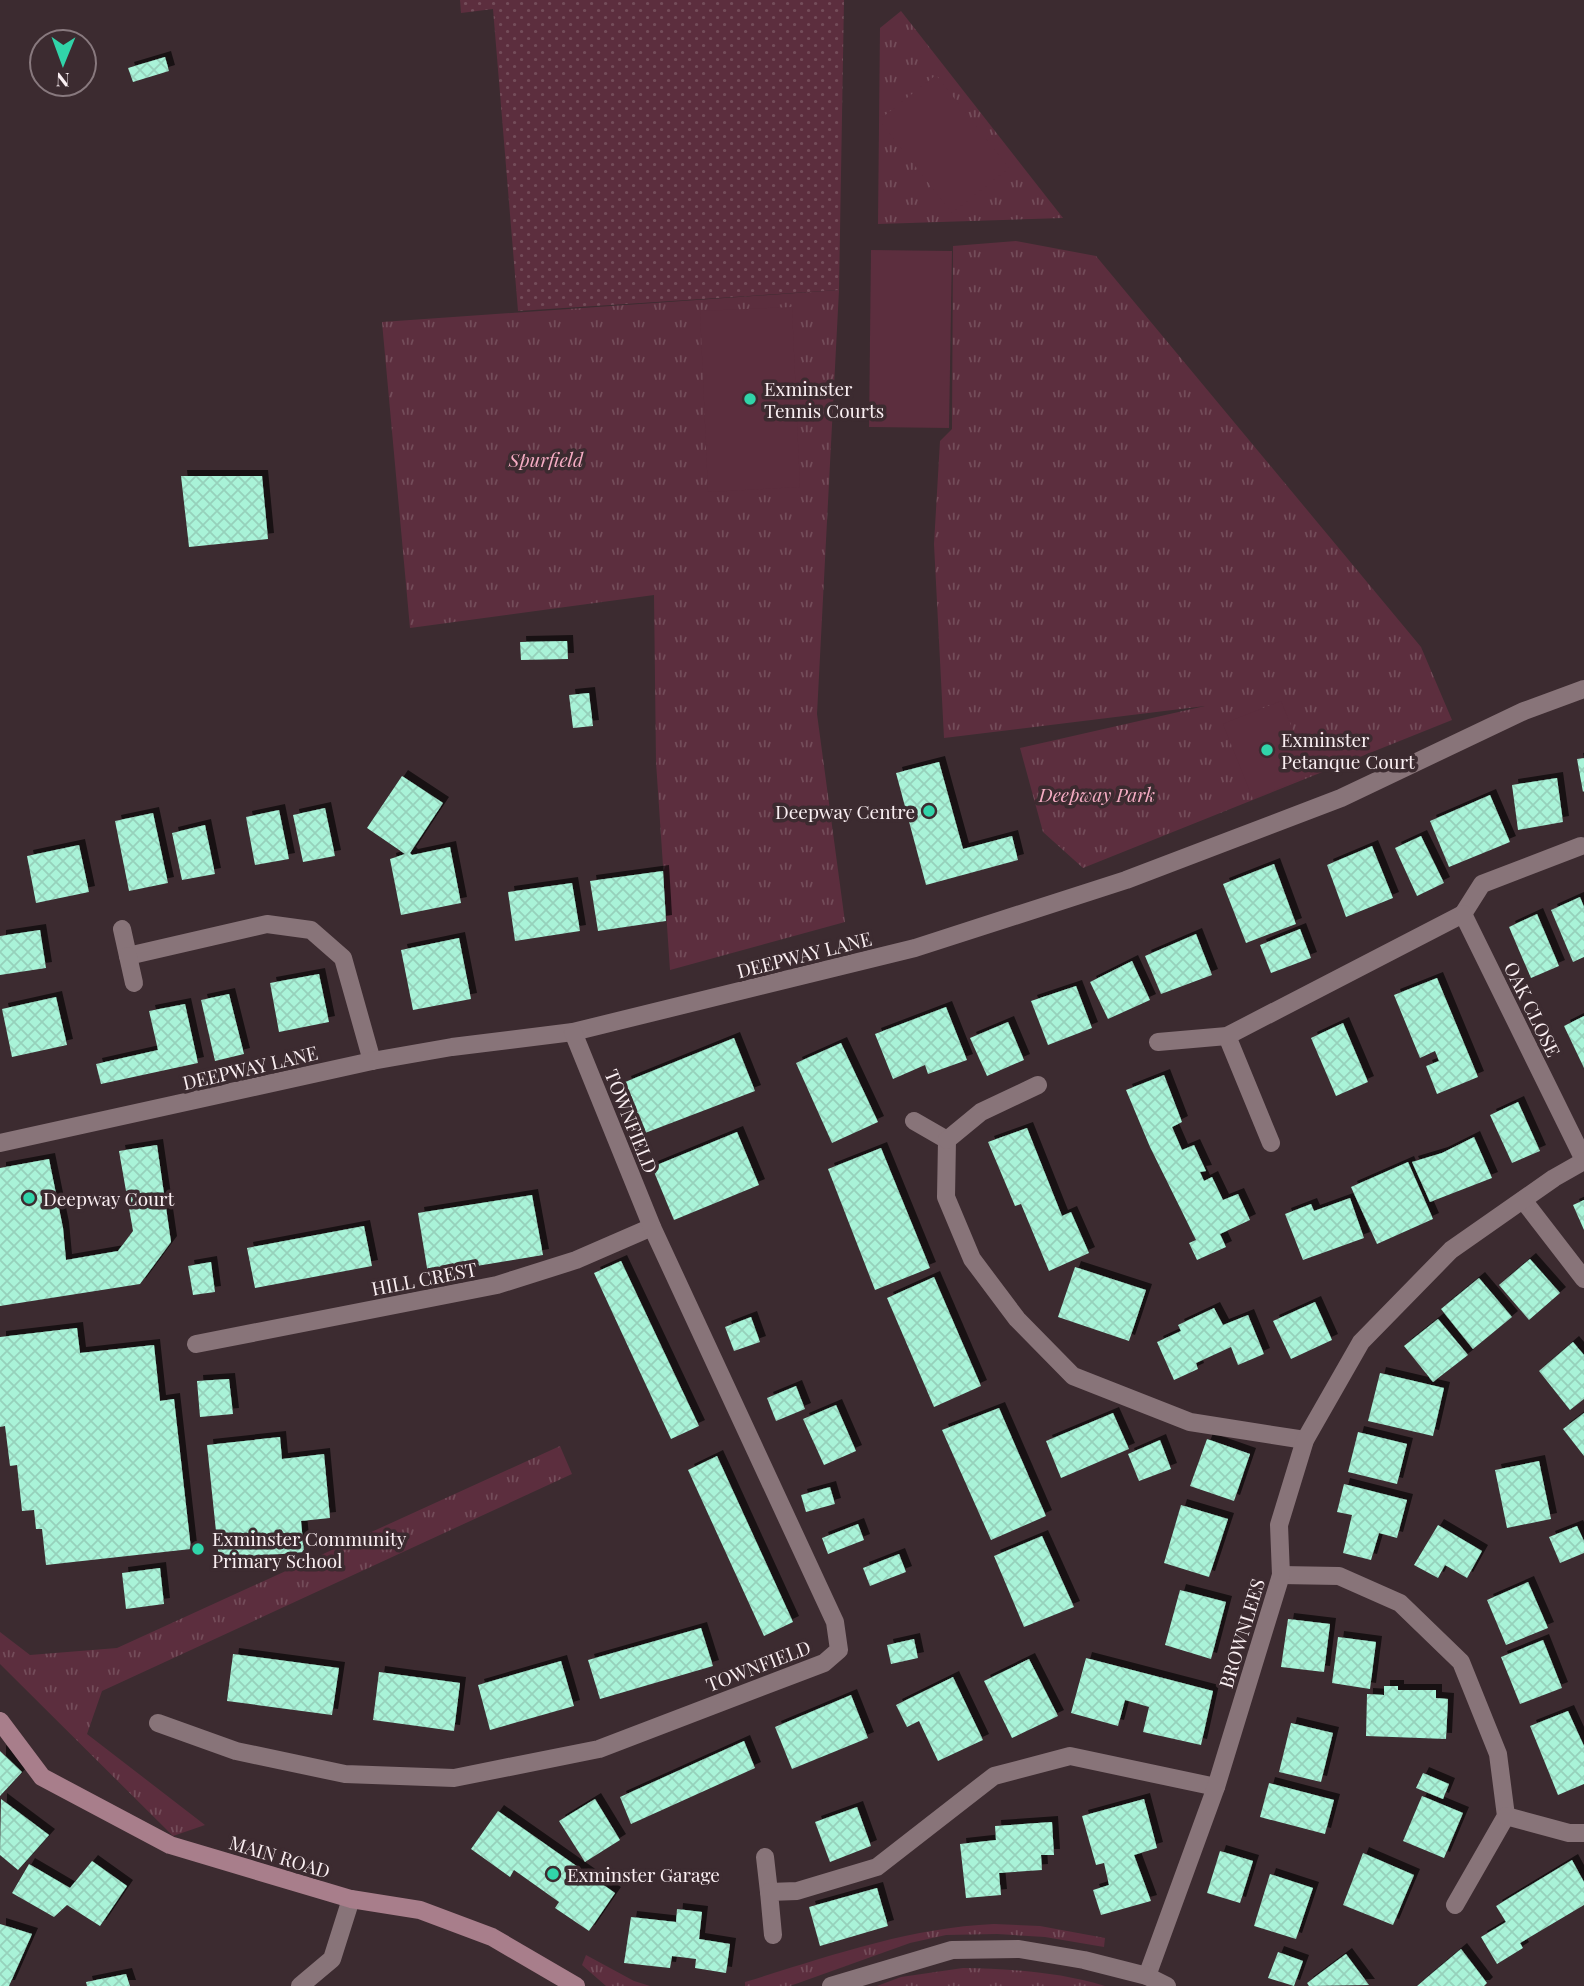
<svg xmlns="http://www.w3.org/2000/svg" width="1584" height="1986" font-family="'Playfair Display',serif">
	<defs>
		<pattern id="grass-tufts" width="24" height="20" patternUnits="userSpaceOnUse" patternTransform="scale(1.75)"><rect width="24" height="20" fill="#5c2e3e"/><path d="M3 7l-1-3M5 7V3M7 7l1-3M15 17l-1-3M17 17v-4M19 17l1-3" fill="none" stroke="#744d5a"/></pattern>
		<pattern id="garden-dots" width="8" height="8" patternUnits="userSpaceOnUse" patternTransform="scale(1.75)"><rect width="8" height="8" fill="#5c2e3e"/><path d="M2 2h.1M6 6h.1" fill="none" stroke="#744d5a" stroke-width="1.8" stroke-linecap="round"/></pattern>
		<pattern id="building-cross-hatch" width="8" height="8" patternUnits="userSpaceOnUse" patternTransform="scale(1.75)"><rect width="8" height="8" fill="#a9f3d8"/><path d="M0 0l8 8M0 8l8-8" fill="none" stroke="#96d1bb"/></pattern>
		<filter id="shadow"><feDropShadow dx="6" dy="-6" stdDeviation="0" flood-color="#0009"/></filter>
	</defs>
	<rect width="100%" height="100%" fill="#3c2b30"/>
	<!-- grass -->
	<g fill="url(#grass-tufts)">
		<polygon points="901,11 1063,218 878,224 880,28"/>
		<polygon points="1016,241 1096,256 1421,647 1452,720 1083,868 1043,832 1020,748 1205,706 944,738 934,544 940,441 952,429 953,246"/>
		<polygon points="839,290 817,714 845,922 670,970 656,762 654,595 410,628 382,322"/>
		<polygon points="560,1446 572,1474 102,1691 87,1734 205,1825 173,1836 0,1664 0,1632 30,1655 117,1648"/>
		<path d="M 994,1924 L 1040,1926 L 1105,1938 L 1104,1947 L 1045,1937 L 997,1934 L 946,1935 L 910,1943 L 790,1986 L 745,1986 L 745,1982 C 827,1957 907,1928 994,1924 Z"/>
		<polygon points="586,1955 634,1981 650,1986 606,1986 582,1965"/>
		<path d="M 963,1968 C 1012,1969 1058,1972 1105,1986 L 877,1986 L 901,1977 Z"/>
	</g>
	<!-- garden -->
	<polygon fill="url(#garden-dots)" points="460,0 844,0 839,290 518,311 493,9 461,13"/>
	<!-- pitch -->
	<g fill="#5c2e3e">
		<polygon points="936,75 1009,168 952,213 879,120"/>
		<polygon points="871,250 952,251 949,428 869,427"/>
		<polygon points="792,307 800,487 708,492 700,311"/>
		<polygon points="1281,701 1311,775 1253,799 1223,724"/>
	</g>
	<!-- building -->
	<g fill="url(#building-cross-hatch)" filter="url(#shadow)">
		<polygon points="165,57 169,71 133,82 128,68"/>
		<polygon points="181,476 262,476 268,539 189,547"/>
		<polygon points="567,641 568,659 521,660 520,642"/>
		<polygon points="589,693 593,726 573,728 569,695"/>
		<polygon points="1584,758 1584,791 1583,792 1577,759"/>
		<polygon points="939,762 963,849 1012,836 1018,860 926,885 896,773"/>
		<polygon points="402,776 443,803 410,853 412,855 450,847 461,903 401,915 390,859 405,854 367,828"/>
		<polygon points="1557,778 1563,822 1518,830 1512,785"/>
		<polygon points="1490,795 1510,842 1449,867 1430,821"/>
		<polygon points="325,808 335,856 303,862 293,815"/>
		<polygon points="279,810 289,859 255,865 246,817"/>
		<polygon points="153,813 168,883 129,891 115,821"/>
		<polygon points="205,825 215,874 182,880 172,833"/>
		<polygon points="1421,836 1444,883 1417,896 1395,848"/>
		<polygon points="79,845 89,892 36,903 27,856"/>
		<polygon points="1372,846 1393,898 1346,917 1327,865"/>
		<polygon points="1274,864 1296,924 1246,943 1223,884"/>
		<polygon points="663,871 666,921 598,931 590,881"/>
		<polygon points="572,883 580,931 515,941 508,892"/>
		<polygon points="1580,897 1584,907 1584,957 1573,962 1551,910"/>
		<polygon points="1537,914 1559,966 1531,978 1509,927"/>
		<polygon points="1300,929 1311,958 1271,973 1260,945"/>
		<polygon points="40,930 46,968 0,975 0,936"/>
		<polygon points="1196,934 1212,975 1161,994 1145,956"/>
		<polygon points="459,938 471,999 413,1010 401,950"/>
		<polygon points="1132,961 1150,1000 1108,1019 1090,982"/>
		<polygon points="319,974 329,1022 279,1032 270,983"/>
		<polygon points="1437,978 1478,1077 1437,1094 1426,1066 1439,1061 1435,1051 1420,1058 1394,995"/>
		<polygon points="1076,986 1092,1028 1048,1045 1031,1001"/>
		<polygon points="229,994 244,1054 215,1061 201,1000"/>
		<polygon points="56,997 67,1045 12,1057 2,1009"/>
		<polygon points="185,1004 198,1063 101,1084 96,1064 158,1050 149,1011"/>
		<polygon points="946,1007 967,1060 928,1074 925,1065 893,1079 875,1034"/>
		<polygon points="1584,1016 1584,1068 1564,1026"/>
		<polygon points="1008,1022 1024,1060 987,1076 970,1038"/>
		<polygon points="1343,1023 1368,1082 1336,1096 1311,1038"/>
		<polygon points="734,1038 755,1091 645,1133 625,1082"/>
		<polygon points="841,1043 878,1122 832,1143 796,1063"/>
		<polygon points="1164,1075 1182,1122 1172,1127 1182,1150 1194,1145 1206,1171 1200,1172 1204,1181 1212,1177 1223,1200 1238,1194 1250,1220 1220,1234 1226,1247 1197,1260 1189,1243 1196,1240 1150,1147 1126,1090"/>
		<polygon points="1518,1102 1540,1151 1512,1163 1490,1115"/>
		<polygon points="1027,1128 1062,1216 1071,1212 1089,1253 1049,1271 1021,1204 1015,1206 988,1142"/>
		<polygon points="737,1132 759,1185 674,1220 652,1167"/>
		<polygon points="1474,1137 1492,1178 1430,1202 1412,1162 1442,1153"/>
		<polygon points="157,1145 171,1242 140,1284 0,1306 0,1168 49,1159 63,1228 66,1260 118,1251 133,1231 119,1151"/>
		<polygon points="881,1148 930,1268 875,1290 828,1169"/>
		<polygon points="1408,1162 1433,1219 1377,1244 1351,1187"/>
		<polygon points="532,1195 543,1255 428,1274 418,1213"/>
		<polygon points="1350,1198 1364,1238 1303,1260 1285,1214 1311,1204 1314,1211"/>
		<polygon points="1584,1200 1584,1230 1573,1205"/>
		<polygon points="364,1226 372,1266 255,1288 247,1248"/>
		<polygon points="1530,1259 1560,1293 1529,1320 1499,1285"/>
		<polygon points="621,1261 699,1426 671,1439 594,1273"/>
		<polygon points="211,1262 215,1292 193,1295 188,1266"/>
		<polygon points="1075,1267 1146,1290 1129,1341 1058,1317"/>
		<polygon points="934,1277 981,1386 934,1407 887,1298"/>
		<polygon points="1479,1278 1512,1317 1473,1349 1441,1309"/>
		<polygon points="1315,1302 1332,1340 1291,1359 1273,1321"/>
		<polygon points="1214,1308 1223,1325 1248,1315 1264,1354 1238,1365 1231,1347 1196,1363 1198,1369 1174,1380 1157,1342 1181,1331 1178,1325"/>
		<polygon points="751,1317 760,1342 734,1351 725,1327"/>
		<polygon points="1438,1319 1468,1355 1433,1382 1404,1346"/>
		<polygon points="77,1328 80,1353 154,1345 160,1401 174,1399 191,1549 46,1565 42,1529 36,1529 34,1510 22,1511 17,1465 10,1466 5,1426 0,1427 0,1337"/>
		<polygon points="1573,1342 1584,1355 1584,1399 1570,1410 1539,1371"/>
		<polygon points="1380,1373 1444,1388 1433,1436 1368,1421"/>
		<polygon points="229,1379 233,1414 200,1417 197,1381"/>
		<polygon points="796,1386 805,1409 776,1421 767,1398"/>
		<polygon points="836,1405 856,1451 824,1465 803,1419"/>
		<polygon points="999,1408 1046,1516 991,1540 942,1430"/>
		<polygon points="1113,1413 1129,1449 1061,1478 1046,1441"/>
		<polygon points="1584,1413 1584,1456 1563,1429"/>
		<polygon points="1358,1432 1407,1444 1397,1484 1348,1472"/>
		<polygon points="280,1437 282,1459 324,1454 330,1518 301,1521 304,1552 219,1560 207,1445"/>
		<polygon points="1207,1439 1250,1454 1234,1501 1190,1486"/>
		<polygon points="1160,1440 1171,1469 1139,1481 1128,1454"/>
		<polygon points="717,1456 793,1622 764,1636 688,1470"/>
		<polygon points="1539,1461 1551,1519 1507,1528 1495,1470"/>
		<polygon points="1344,1484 1407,1500 1397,1538 1379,1533 1371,1560 1343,1553 1352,1515 1337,1512"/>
		<polygon points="830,1487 835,1504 806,1512 801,1495"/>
		<polygon points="1181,1505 1228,1519 1209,1577 1164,1563"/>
		<polygon points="858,1524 864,1540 828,1554 822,1538"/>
		<polygon points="1438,1525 1482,1551 1467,1578 1445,1565 1438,1578 1414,1565"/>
		<polygon points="1577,1526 1584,1541 1584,1553 1560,1563 1549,1537"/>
		<polygon points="1042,1536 1074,1607 1024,1627 994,1556"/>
		<polygon points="899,1554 906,1572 870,1586 863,1568"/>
		<polygon points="160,1568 164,1604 126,1609 122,1573"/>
		<polygon points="1528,1582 1548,1628 1506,1645 1487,1600"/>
		<polygon points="1180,1590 1226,1602 1211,1659 1165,1645"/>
		<polygon points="1288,1619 1330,1624 1324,1672 1281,1667"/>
		<polygon points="701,1628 713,1666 600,1699 588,1660"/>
		<polygon points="1338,1637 1376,1642 1370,1689 1332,1683"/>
		<polygon points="914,1639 918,1658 891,1664 887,1645"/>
		<polygon points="1543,1640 1562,1688 1520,1704 1501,1657"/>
		<polygon points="233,1654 339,1668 332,1715 227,1701"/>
		<polygon points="1086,1658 1213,1691 1201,1745 1143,1732 1149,1707 1125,1700 1118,1726 1071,1713"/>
		<polygon points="1029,1659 1058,1716 1012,1738 984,1681"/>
		<polygon points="561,1661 574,1706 490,1730 478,1685"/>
		<polygon points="379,1672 460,1683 454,1731 373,1720"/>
		<polygon points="953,1677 983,1740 938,1761 919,1721 907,1727 896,1705"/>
		<polygon points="1384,1686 1398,1686 1398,1690 1436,1690 1436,1698 1448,1699 1446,1739 1366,1736 1367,1694 1384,1695"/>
		<polygon points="851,1695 868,1738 792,1769 775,1727"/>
		<polygon points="1568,1711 1584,1746 1584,1784 1558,1795 1530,1726"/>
		<polygon points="1291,1723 1333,1733 1321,1782 1279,1772"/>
		<polygon points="744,1741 755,1768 631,1824 620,1797"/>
		<polygon points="0,1751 22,1772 0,1796"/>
		<polygon points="1423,1773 1449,1784 1443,1799 1416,1788"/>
		<polygon points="1269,1783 1334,1800 1325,1834 1260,1817"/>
		<polygon points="1422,1796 1463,1813 1444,1858 1403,1841"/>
		<polygon points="1,1799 49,1835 18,1870 0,1855"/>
		<polygon points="595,1799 620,1840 585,1862 559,1821"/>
		<polygon points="1144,1799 1157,1848 1134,1855 1151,1901 1101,1915 1093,1890 1109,1885 1104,1863 1096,1865 1082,1816"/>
		<polygon points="857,1807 871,1846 830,1862 815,1822"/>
		<polygon points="498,1811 615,1893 589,1931 555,1908 559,1902 514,1870 510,1877 471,1849"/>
		<polygon points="1052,1822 1054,1855 1041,1855 1042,1870 999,1873 1001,1895 966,1898 960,1844 996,1840 995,1826"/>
		<polygon points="1220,1851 1253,1861 1240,1903 1207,1893"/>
		<polygon points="1363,1853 1414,1875 1393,1925 1343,1905"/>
		<polygon points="1572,1860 1584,1882 1584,1905 1520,1943 1523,1948 1497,1964 1481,1937 1506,1922 1496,1906"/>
		<polygon points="92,1861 127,1886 100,1926 67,1905 54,1917 12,1893 29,1864 70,1888"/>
		<polygon points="1270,1874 1313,1888 1296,1939 1254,1926"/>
		<polygon points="877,1888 888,1926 820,1946 809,1907"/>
		<polygon points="677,1909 702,1912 699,1939 730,1944 726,1973 695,1968 696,1959 672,1956 670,1968 624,1963 631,1917 676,1922"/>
		<polygon points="0,1924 32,1934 9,1986 0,1986"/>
		<polygon points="1461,1949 1487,1983 1484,1986 1417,1986"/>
		<polygon points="1278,1952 1303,1961 1294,1986 1268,1978"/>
		<polygon points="1346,1954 1369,1985 1309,1986 1307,1983"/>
		<polygon points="126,1974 130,1986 87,1986 86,1982"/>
	</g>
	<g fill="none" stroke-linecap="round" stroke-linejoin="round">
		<!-- street -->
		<g stroke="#887479" stroke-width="18">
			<polyline points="1463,914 1482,884 1581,846"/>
			<polyline points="122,929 128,956 267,924 311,930 343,958 372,1061"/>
			<polyline points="128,956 134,983"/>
			<polyline points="1227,1036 1271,1143"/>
			<polyline points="1158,1042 1227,1036 1463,914 1584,1160"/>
			<polyline points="914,1121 947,1140 946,1197 972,1259 1017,1319 1073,1376 1190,1422 1305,1440"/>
			<polyline points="947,1140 981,1112 1038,1085"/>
			<polyline points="0,1143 372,1061 452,1047 573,1032 915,948 1126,880 1341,798 1524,711 1584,689"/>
			<polyline points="1523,1200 1584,1279"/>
			<polyline points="196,1344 497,1285 576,1260 652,1227"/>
			<polyline points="1281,1575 1339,1576 1400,1603 1461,1662 1498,1754 1506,1816 1455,1905"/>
			<polyline points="158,1723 236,1751 345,1774 454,1778 599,1749 824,1663 839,1650 835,1622 652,1227 573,1032"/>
			<polyline points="1506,1816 1569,1833 1584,1833"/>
			<polyline points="765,1857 769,1892"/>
			<polyline points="773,1935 769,1892 797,1891 877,1867 994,1776 1070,1756 1216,1787"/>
			<polyline points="1147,1976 1216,1787 1281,1575 1279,1525 1305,1440 1361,1342 1451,1250 1554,1178 1584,1161"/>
			<polyline points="300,1986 332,1959 351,1899"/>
			<polyline points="831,1986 952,1950 1019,1949 1084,1960 1147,1976 1167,1986"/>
		</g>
		<!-- secondary -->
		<polyline stroke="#a87e8b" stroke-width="18" points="0,1721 42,1777 170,1845 351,1899 420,1910 492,1937 576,1986"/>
	</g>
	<!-- markers -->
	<g fill="#31d4a9" stroke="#3c2b30" stroke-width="2.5">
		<circle cx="750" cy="399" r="7"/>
		<circle cx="1267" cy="750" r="7"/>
		<circle cx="929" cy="811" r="7"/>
		<circle cx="29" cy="1198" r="7"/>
		<circle cx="198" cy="1549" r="7"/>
		<circle cx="553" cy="1874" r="7"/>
	</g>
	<g text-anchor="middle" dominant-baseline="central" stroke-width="7" stroke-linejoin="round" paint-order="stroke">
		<!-- poi labels -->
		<g font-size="19" fill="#faeff2" stroke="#3c2b30" text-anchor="start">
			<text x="764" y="388">Exminster<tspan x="764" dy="22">Tennis Courts</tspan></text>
			<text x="1281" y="739">Exminster<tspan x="1281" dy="22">Petanque Court</tspan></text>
			<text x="915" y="811" text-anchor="end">Deepway Centre</text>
			<text x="43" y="1198">Deepway Court</text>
			<text x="212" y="1538">Exminster Community<tspan x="212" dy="22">Primary School</tspan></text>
			<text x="567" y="1874">Exminster Garage</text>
		</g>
		<!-- park labels -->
		<g font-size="19" font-style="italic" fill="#f5acc3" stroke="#3c2b30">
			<text x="546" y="459">Spurfield</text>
			<text x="1097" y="794">Deepway Park</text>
		</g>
		<!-- street labels -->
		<g font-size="19" fill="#faeff2" stroke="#3c2b30">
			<text transform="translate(804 954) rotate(-14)">DEEPWAY LANE</text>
			<text transform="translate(1533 1009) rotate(64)">OAK CLOSE</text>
			<text transform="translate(250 1067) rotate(-13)">DEEPWAY LANE</text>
			<text transform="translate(632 1121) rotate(68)">TOWNFIELD</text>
			<text transform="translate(424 1278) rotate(-11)">HILL CREST</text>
			<text transform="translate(1241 1633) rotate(-73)">BROWNLEES</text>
			<text transform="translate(758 1665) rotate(-21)">TOWNFIELD</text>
			<text transform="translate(280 1856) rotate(17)">MAIN ROAD</text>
		</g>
	</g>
	<!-- north arrow -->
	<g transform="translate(63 63) rotate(181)"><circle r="33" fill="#3c2b30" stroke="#88797e" stroke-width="2"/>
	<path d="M0-5L12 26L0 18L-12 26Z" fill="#31d4a9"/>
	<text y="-10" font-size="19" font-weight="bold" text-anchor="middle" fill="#faeff2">N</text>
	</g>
</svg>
